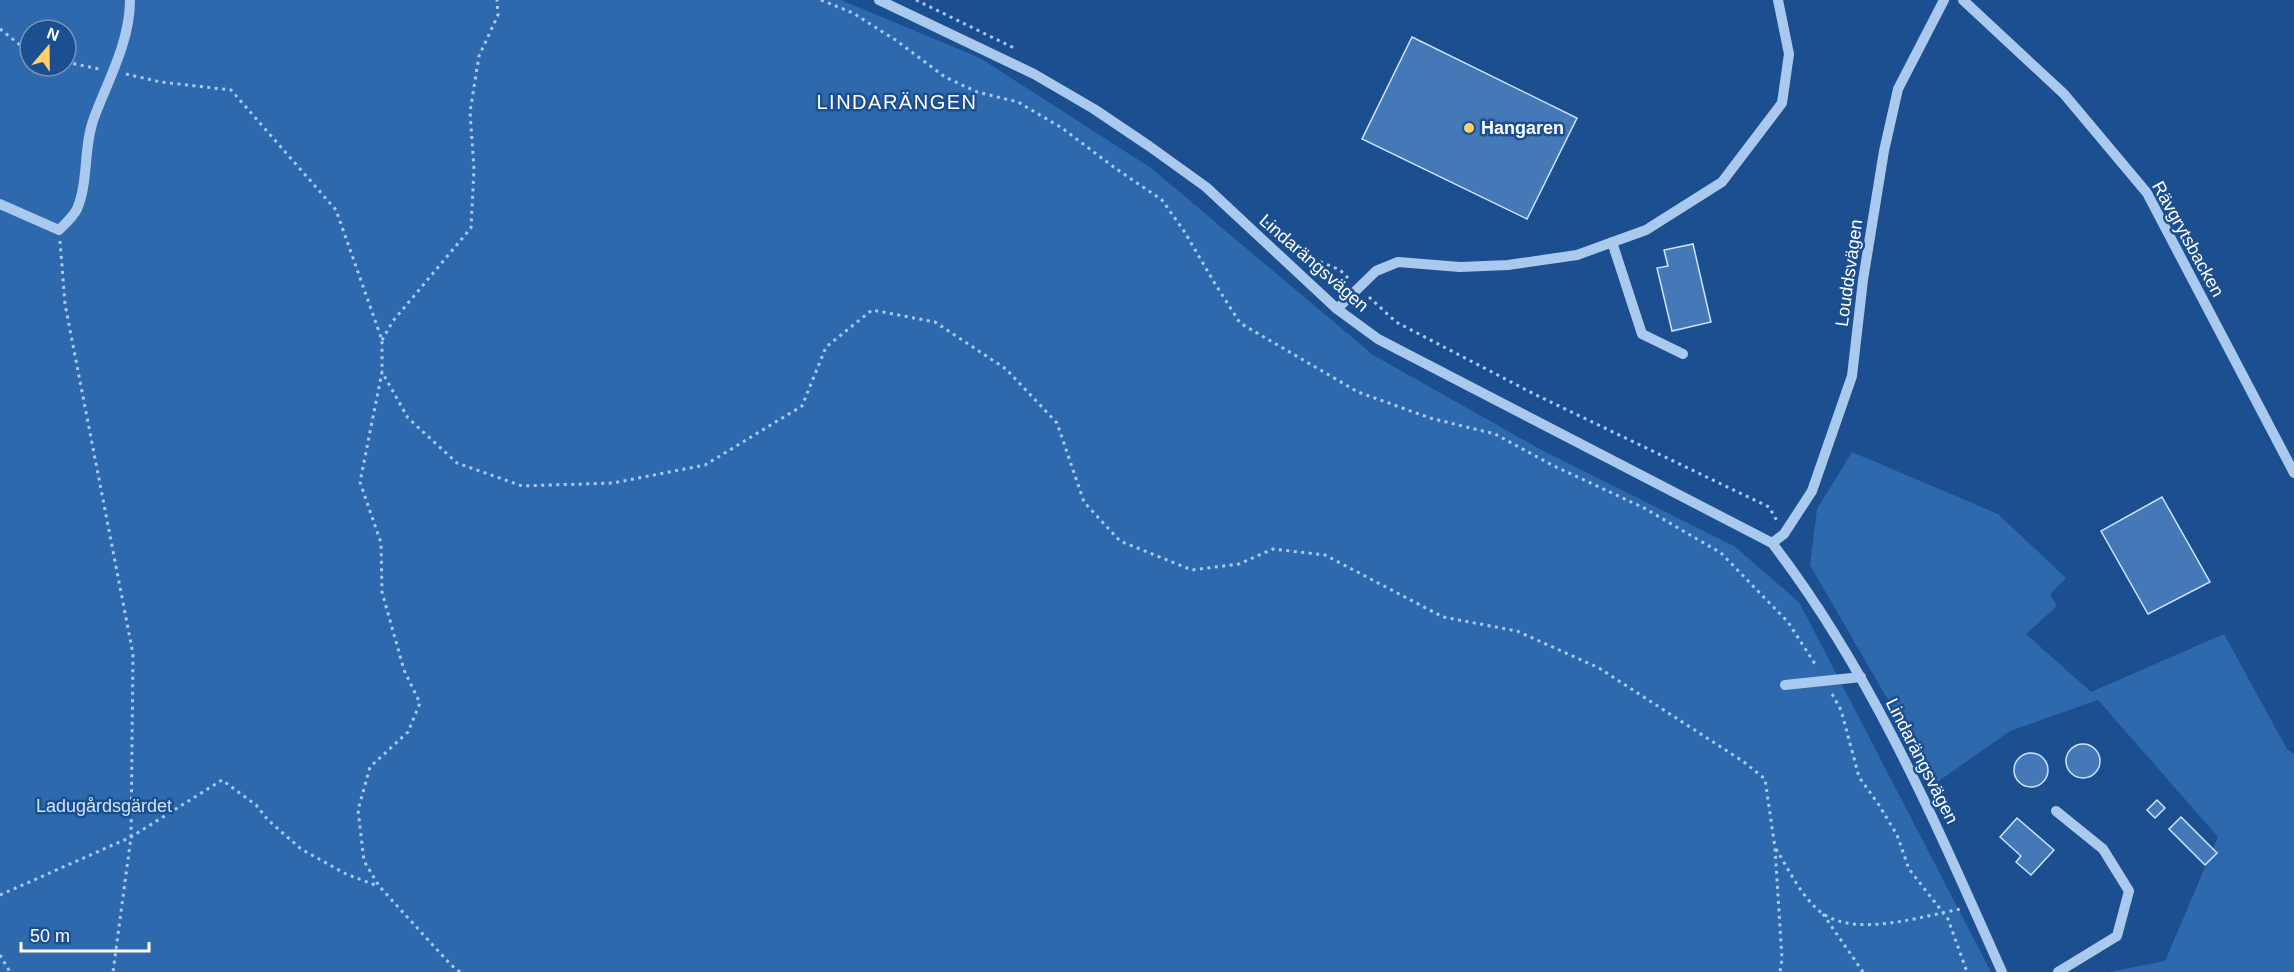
<svg xmlns="http://www.w3.org/2000/svg" width="2294" height="972" font-family="Helvetica,sans-serif">
	<rect width="100%" height="100%" fill="#1b4f8f"/>
	<!-- green -->
	<g fill="#2e69ad" fill-rule="evenodd">
		<path d="M 0,0 L 841,0 L 980,58 L 1151,168 L 1373,355 L 1538,448 L 1734,546 L 1799,602 L 1991,972 L 0,972 ZM 30,30 L 66,30 L 66,66 L 30,66 Z"/>
		<polygon points="1852,452 1998,514 2066,578 2050,594 2057,606 2026,634 2091,692 2224,634 2287,749 2294,754 2294,972 2109,972 2165,961 2218,837 2098,700 2010,731 1936,783 1810,565 1817,509"/>
	</g>
	<!-- building -->
	<g fill="#4478b7" stroke="#cfe3fa" stroke-width="1.5">
		<polygon points="1412,37 1577,118 1527,219 1362,139"/>
		<polygon points="1693,244 1711,322 1672,331 1657,268 1668,266 1664,250"/>
		<polygon points="2162,497 2210,582 2148,614 2101,531"/>
		<circle cx="2083" cy="761" r="17"/>
		<circle cx="2031" cy="770" r="17"/>
		<polygon points="2157,800 2165,808 2155,818 2147,810"/>
		<polygon points="2181,817 2217,853 2205,865 2169,829"/>
		<polygon points="2017,818 2054,850 2031,875 2016,862 2021,856 2000,837"/>
	</g>
	<g fill="none" stroke-linecap="round" stroke-linejoin="round">
		<!-- path -->
		<g stroke="#a9c9ee" stroke-width="3" stroke-dasharray="3 4.5" stroke-linecap="butt">
			<polyline points="821,0 853,13 897,41 945,77 977,92 1018,102 1062,128 1115,168 1162,200 1184,231 1214,282 1240,323 1358,392 1430,418 1495,434 1552,465 1644,508 1721,553 1788,622 1817,667"/>
			<polyline points="916,0 1014,48"/>
			<polyline points="0,29 24,48 30,50"/>
			<polyline points="66,62 99,69"/>
			<polyline points="126,74 161,82 231,90 336,210 382,340 382,371"/>
			<polyline points="1266,222 1309,257 1340,270 1348,278"/>
			<polyline points="60,241 65,304 133,654 131,837 113,972"/>
			<polyline points="1369,297 1396,322 1536,395 1769,507 1777,521"/>
			<polyline points="382,340 393,321 471,228 474,169 470,112 479,56 498,15 497,0"/>
			<polyline points="1832,694 1841,710 1859,777 1879,805 1897,835 1909,869 1948,919 1967,972"/>
			<path d="M 1776,849 C 1789,870 1802,898 1822,913 C 1857,938 1922,916 1961,909"/>
			<polyline points="0,895 131,837 222,780 256,805 268,820 301,849 346,874 378,886"/>
			<polyline points="1823,914 1863,972"/>
			<polyline points="0,955 10,972"/>
			<polyline points="460,972 451,965 379,886 364,861 358,810 370,767 408,732 420,703 404,670 382,592 381,543 360,482 382,372 408,418 457,463 522,486 613,483 705,465 802,406 826,347 872,310 935,322 1006,369 1057,423 1084,502 1120,541 1192,570 1239,564 1273,549 1325,555 1443,617 1517,631 1599,668 1744,762 1765,779 1775,848 1782,959 1780,972"/>
		</g>
		<!-- minor -->
		<g stroke="#a9c9ee" stroke-width="10">
			<path d="M 879,0 L 1034,74 L 1094,109 L 1149,146 L 1206,187 L 1337,309 L 1378,339 L 1772,543 C 1872,673 1936,824 2002,972"/>
			<polyline points="1963,0 2064,94 2147,193 2294,473"/>
			<path d="M 0,204 L 59,230 C 65,224 73,217 77,209 C 89,181 83,147 94,118 C 108,80 130,42 130,0"/>
			<polyline points="1612,242 1642,334 1683,354"/>
			<polyline points="1337,309 1376,271 1398,262 1460,267 1508,265 1577,255 1646,230 1722,182 1782,103 1789,54 1778,0"/>
			<polyline points="1772,543 1784,534 1812,491 1852,376 1863,280 1884,151 1898,89 1944,0"/>
			<polyline points="1785,685 1861,677"/>
			<polyline points="2056,811 2103,849 2129,891 2117,936 2058,972"/>
		</g>
	</g>
	<!-- markers -->
	<circle fill="#ffd166" stroke="#1b4f8f" stroke-width="2" cx="1469" cy="128" r="6"/>
	<g text-anchor="middle" dominant-baseline="central" stroke-width="5" stroke-linejoin="round" paint-order="stroke">
		<!-- poi labels -->
		<g font-size="18" font-weight="bold" fill="#fff" stroke="#1b4f8f" text-anchor="start">
			<text x="1481" y="128">Hangaren</text>
		</g>
		<!-- street labels -->
		<g font-size="18" fill="#fff" stroke="#1b4f8f">
			<text transform="translate(2188 239) rotate(61)">Rävgrytsbacken</text>
			<text transform="translate(1314 263) rotate(41)">Lindarängsvägen</text>
			<text transform="translate(1849 273) rotate(-82)">Louddsvägen</text>
			<text transform="translate(1922 761) rotate(63)">Lindarängsvägen</text>
		</g>
		<!-- park labels -->
		<g font-size="18" fill="#cfe3fa" stroke="#1b4f8f">
			<text x="104" y="806">Ladugårdsgärdet</text>
		</g>
		<!-- neighbourhood labels -->
		<g font-size="20" letter-spacing="1.5" fill="#fff" stroke="#1b4f8f">
			<text x="897" y="102">LINDARÄNGEN</text>
		</g>
	</g>
	<!-- north arrow -->
	<g transform="translate(48 48) rotate(20)"><circle r="28" fill="#1b4f8f" stroke="#7695bc" stroke-width="1.5"/>
	<path d="M0-4.5L10 22L0 15L-10 22Z" fill="#ffd166"/>
	<text y="-9" font-size="16" font-weight="bold" text-anchor="middle" fill="#ffffff">N</text>
	</g>
	<!-- scale -->
	<path d="M21 942v9h128v-9" fill="none" stroke="#ffffff" stroke-width="3"/>
	<text x="30" y="942" font-size="18" fill="#ffffff" stroke="#1b4f8f" stroke-width="4.5" paint-order="stroke">50 m</text>
</svg>
